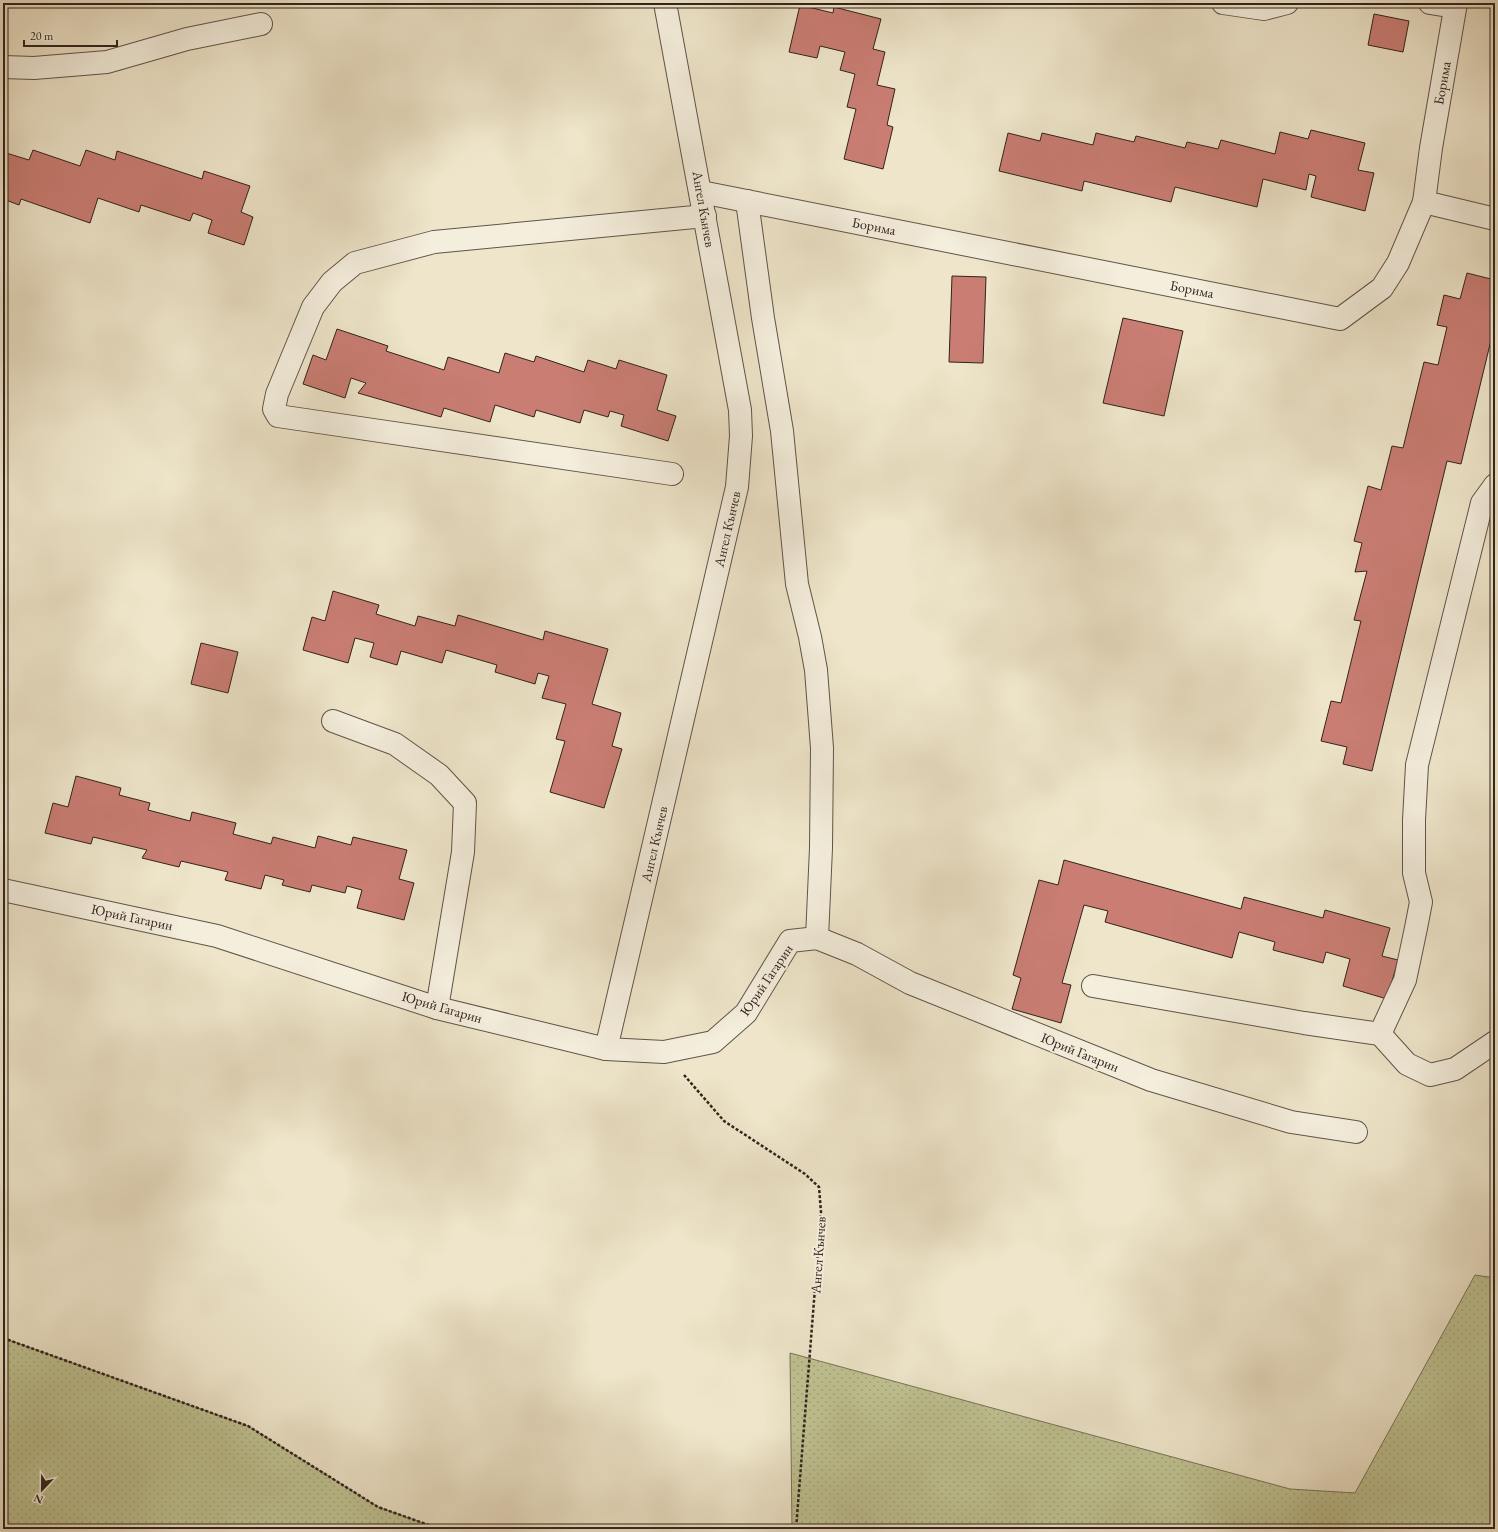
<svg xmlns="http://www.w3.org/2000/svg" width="1498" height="1532" font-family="'EB Garamond',serif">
	<defs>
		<pattern id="grass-dots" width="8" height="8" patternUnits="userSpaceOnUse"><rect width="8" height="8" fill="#bfc292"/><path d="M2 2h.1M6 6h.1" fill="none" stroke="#a5a67d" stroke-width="1.8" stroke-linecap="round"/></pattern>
	</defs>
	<rect width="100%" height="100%" fill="#eee5ca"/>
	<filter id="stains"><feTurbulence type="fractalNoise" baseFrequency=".005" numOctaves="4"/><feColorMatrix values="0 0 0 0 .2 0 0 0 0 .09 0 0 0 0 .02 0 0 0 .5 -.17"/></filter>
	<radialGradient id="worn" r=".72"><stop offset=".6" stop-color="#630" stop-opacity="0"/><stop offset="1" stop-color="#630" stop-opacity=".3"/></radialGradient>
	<!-- grass -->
	<g fill="url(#grass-dots)" stroke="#787258">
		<polygon points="1475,1275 1495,1278 1495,1529 792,1529 790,1353 1290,1489 1355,1493"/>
		<polygon points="3,1338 248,1426 378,1507 440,1529 3,1529"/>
	</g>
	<!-- building -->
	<g fill="#c97d73" stroke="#31231d">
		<polygon points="800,5 833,13 834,7 881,19 873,49 885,52 877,85 895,89 887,125 893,127 883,169 844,159 856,109 847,107 855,74 840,70 845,52 820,46 817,58 789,52"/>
		<polygon points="1374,14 1409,21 1403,52 1368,45"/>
		<polygon points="1311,130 1365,143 1358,170 1374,173 1365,211 1311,197 1316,176 1309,174 1306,190 1263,179 1257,207 1175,187 1171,202 1084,181 1082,191 999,171 1008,133 1040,141 1042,133 1093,145 1096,133 1134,142 1136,136 1185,148 1187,142 1218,149 1221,140 1275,154 1280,132 1308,139"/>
		<polygon points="33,150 80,166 86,150 115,160 117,151 202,179 204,171 250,186 241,212 253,217 244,245 208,233 212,220 193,213 190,221 141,205 139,212 98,198 90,223 21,199 19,205 3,199 3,152 29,160"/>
		<polygon points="1467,273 1495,280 1495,333 1493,332 1461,464 1447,461 1372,771 1343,764 1347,747 1321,741 1331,701 1341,703 1361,621 1354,620 1367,571 1355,572 1362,543 1354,541 1368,486 1381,490 1392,446 1403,448 1424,362 1438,365 1447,327 1437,325 1444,295 1460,299"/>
		<polygon points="952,276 986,277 983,363 949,362"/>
		<polygon points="1123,318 1183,331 1164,416 1103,403"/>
		<polygon points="337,329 388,346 386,351 444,370 448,357 499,373 505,353 534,362 536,356 584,372 588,360 616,369 619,360 667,375 657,410 676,416 668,441 621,426 624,415 610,411 608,417 584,410 580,423 536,410 534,417 495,405 490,422 444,408 441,417 358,393 366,383 351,378 345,398 303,384 313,355 326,360"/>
		<polygon points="333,591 379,605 376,614 415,626 418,616 455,626 458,615 543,640 545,631 608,649 592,704 621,713 612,746 622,749 604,808 550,792 565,741 556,739 566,704 542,698 549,676 538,673 535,684 495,672 497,665 446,650 442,663 401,651 397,665 370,657 374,643 355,638 348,663 303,650 312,617 325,621"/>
		<polygon points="201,643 238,652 228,693 191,684"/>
		<polygon points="76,776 121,788 119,795 150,803 148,810 190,821 192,812 236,823 233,834 271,844 273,837 315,848 318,836 351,845 353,837 407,850 399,879 414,883 404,920 357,908 362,890 347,886 345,893 312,885 310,892 282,885 284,880 265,875 261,889 225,880 228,872 181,861 179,867 142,858 147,850 93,837 91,844 45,833 53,803 68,807"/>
		<polygon points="1064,860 1241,909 1244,897 1323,918 1325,910 1390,928 1382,956 1398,960 1387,999 1343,986 1350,959 1326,952 1323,963 1273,950 1275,942 1239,932 1232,958 1105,922 1108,911 1084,905 1062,983 1071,985 1061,1023 1012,1009 1021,978 1013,975 1039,880 1058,885"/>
	</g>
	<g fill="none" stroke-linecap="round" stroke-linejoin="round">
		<!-- minor casing -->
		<g stroke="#605448" stroke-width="24">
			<g id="minor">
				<polyline points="1223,3 1264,9 1287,3"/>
				<polyline points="1430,3 1455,7"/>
				<polyline points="3,67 34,68 107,62 187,39 261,24"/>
				<polyline points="701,192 1340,319 1382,288 1398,263 1424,202 1431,148 1456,3"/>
				<polyline points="747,201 763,318 782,431 797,584 810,637 816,670 822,748 821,848 817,938"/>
				<polyline points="1424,202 1495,219"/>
				<polyline points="672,474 278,416 274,409 277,394 313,307 332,282 355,263 434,242 705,216"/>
				<polyline points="333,721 395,744 439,775 465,803 463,852 437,1008"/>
				<polyline points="3,890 217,936 437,1008 606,1049 664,1052 713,1042 746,1013 790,941 817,938 857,954 910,983 1151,1080 1291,1122 1356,1132"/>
				<polyline points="1093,986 1304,1023 1380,1034 1407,1064 1430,1075 1455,1069 1495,1042"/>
				<polyline points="1380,1034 1405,980 1416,928 1421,902 1414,873 1414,820 1417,765 1482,503 1495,485"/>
				<polyline points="606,1049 737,487 741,436 740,410 665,3"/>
			</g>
		</g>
		<!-- path -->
		<g stroke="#31231d" stroke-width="2.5" stroke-dasharray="3 2" stroke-linecap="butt">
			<polyline points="684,1075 724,1121 805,1174 819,1187 821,1212 796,1529"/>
			<polyline points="3,1338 248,1426 378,1507 440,1529"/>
		</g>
		<!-- minor -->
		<use href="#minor" stroke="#f4eedd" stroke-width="22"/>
	</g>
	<g text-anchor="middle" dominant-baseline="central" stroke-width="4" stroke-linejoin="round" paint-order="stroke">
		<!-- street labels -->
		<g font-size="14" fill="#31231d" stroke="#f4eedd">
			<text transform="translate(1442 83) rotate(-80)">Борима</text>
			<text transform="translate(704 209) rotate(80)">Ангел Кънчев</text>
			<text transform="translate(874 226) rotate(11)">Борима</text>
			<text transform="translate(1192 289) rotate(11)">Борима</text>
			<text transform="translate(727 529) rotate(-77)">Ангел Кънчев</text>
			<text transform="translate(654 844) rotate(-77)">Ангел Кънчев</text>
			<text transform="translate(132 917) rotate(12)">Юрий Гагарин</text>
			<text transform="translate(766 980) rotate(-56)">Юрий Гагарин</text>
			<text transform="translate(442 1007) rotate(16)">Юрий Гагарин</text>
			<text transform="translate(1080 1052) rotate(22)">Юрий Гагарин</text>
			<text transform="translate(818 1255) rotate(-86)">Ангел Кънчев</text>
		</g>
	</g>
	<!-- margin -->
	<rect width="1498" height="1532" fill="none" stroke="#eee5ca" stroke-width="16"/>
	<rect x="4" y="4" width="1490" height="1524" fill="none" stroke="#31231d" stroke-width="2"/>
	<rect x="8" y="8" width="1482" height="1516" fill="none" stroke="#31231d"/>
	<!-- north arrow -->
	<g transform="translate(42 1490) rotate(202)" stroke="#f4eedd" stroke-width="3" paint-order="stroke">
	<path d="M0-3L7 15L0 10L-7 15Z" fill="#31231d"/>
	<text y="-6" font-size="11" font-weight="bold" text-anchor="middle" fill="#31231d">N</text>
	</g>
	<!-- scale -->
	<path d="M24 40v6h93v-6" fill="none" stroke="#31231d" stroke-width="2"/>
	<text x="30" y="40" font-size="12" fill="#31231d" stroke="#f4eedd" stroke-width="3" paint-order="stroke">20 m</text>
	<rect width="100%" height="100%" filter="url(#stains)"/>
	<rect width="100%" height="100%" fill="url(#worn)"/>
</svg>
